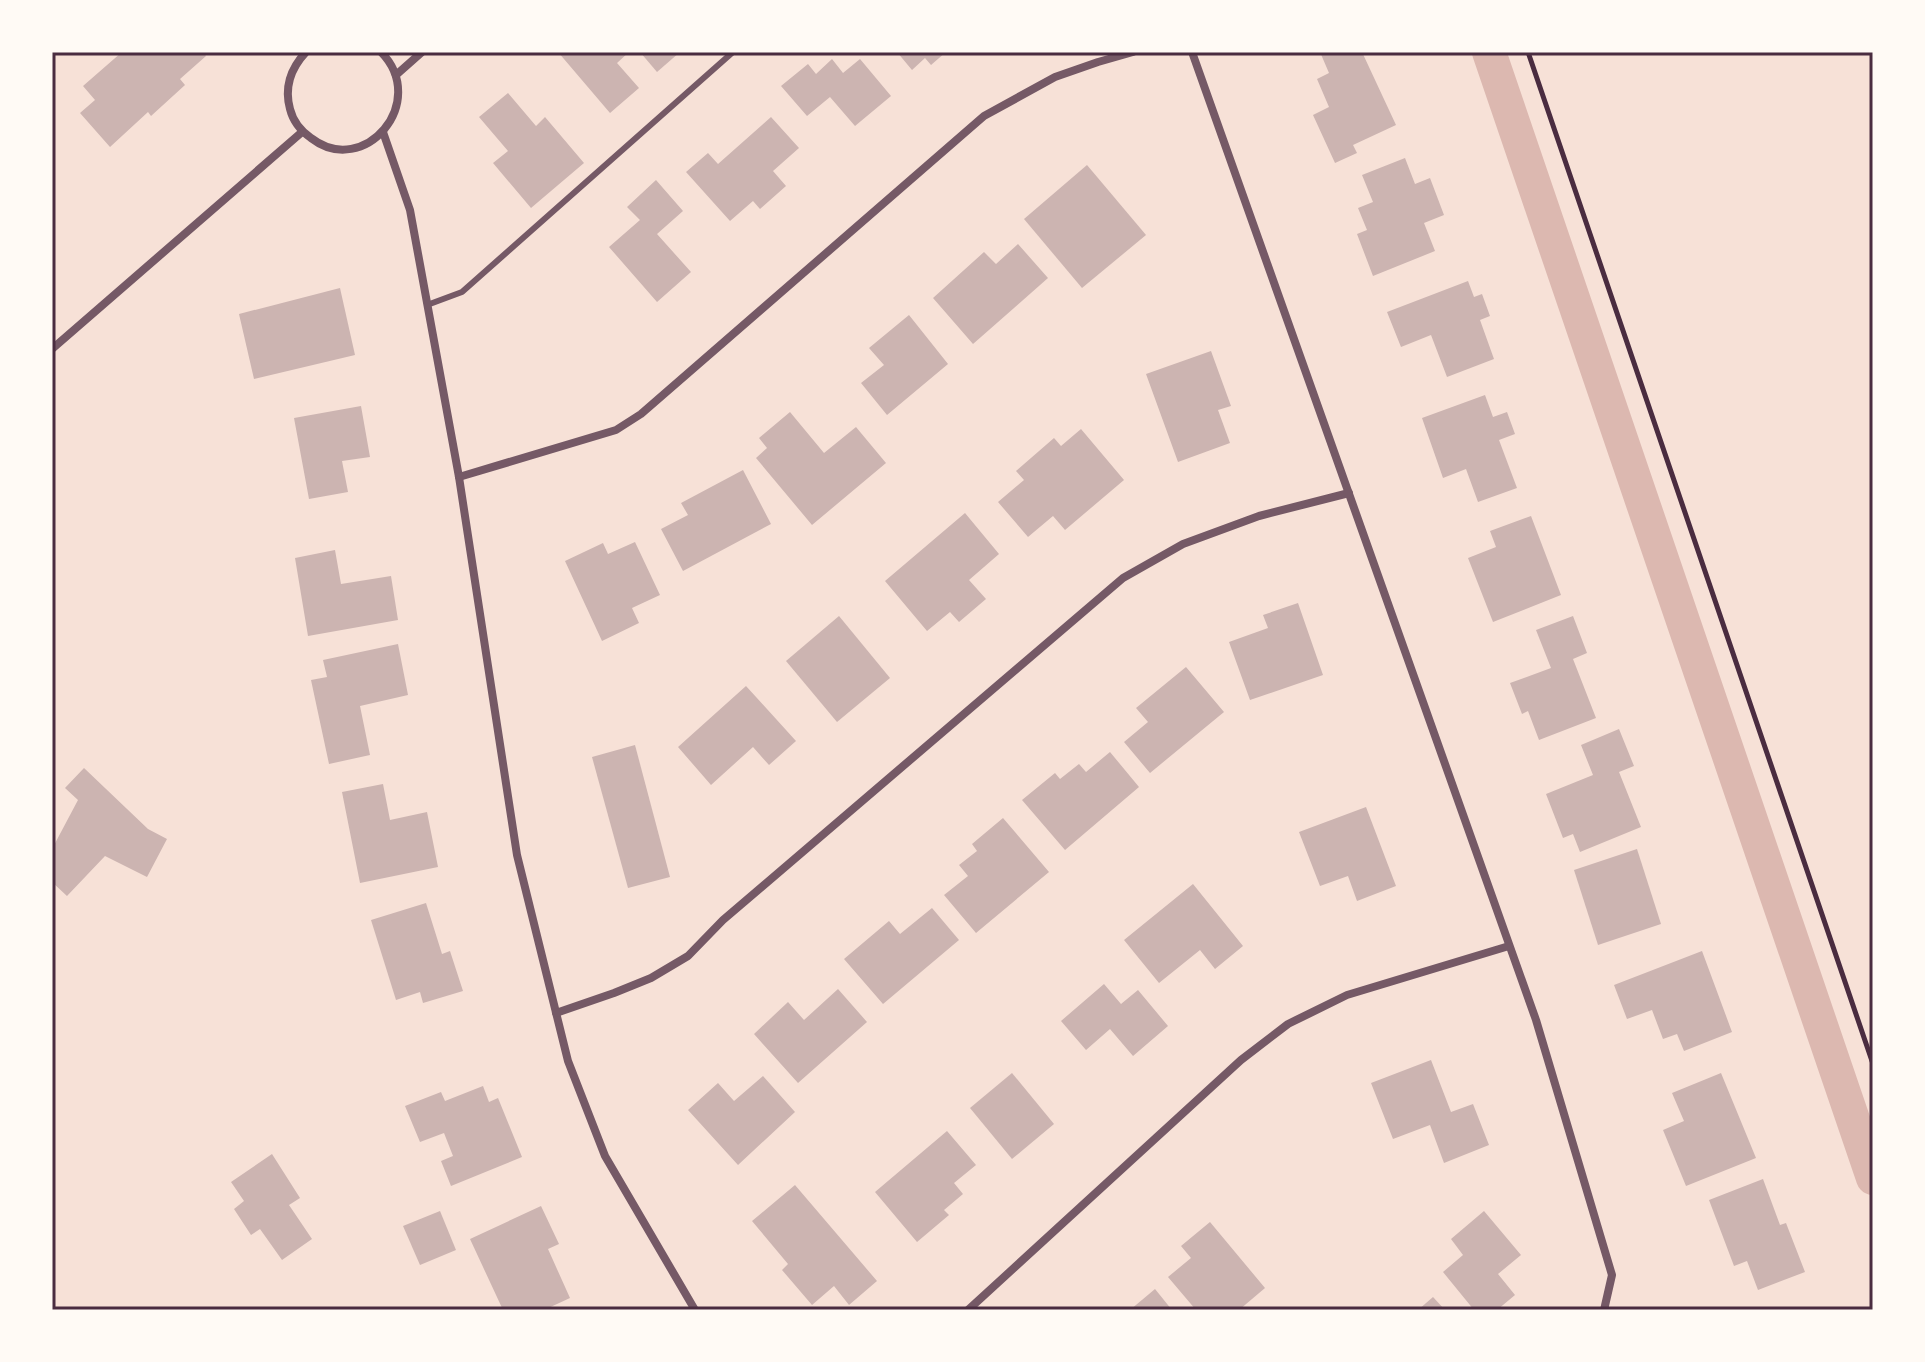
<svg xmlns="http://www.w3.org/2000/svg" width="1925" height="1362" font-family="Manrope,sans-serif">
	<rect width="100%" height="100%" fill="#f7e1d7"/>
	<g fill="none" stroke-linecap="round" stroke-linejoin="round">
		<!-- canal -->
		<polyline stroke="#dcb8b0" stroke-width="34" points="1489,52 1873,1178"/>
	</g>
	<!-- building -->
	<g fill="#ccb4b1">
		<polygon points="122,52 203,52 206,56 180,79 185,85 151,116 148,112 110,147 80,113 95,100 83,86"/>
		<polygon points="558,52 629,52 617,63 639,88 610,113"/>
		<polygon points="640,52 680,52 657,72"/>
		<polygon points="897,52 946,52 931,65 925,58 912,70"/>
		<polygon points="1320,52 1362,52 1396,125 1353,145 1357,153 1335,163 1313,115 1329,107 1317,79 1329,73"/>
		<polygon points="832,59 843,73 860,59 891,96 855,126 830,97 807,116 781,86 808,64 816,74"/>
		<polygon points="508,93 536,126 545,117 584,163 531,208 493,163 508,151 479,117"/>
		<polygon points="771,117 799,148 773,171 786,186 760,209 753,201 730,221 686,172 708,153 718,164"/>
		<polygon points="1405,158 1415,184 1430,178 1444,215 1424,223 1435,251 1373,276 1357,234 1367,230 1358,208 1373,202 1362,175"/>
		<polygon points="1087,165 1146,235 1082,288 1024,219"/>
		<polygon points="656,180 683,211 657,234 691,272 657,302 609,247 640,220 627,207"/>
		<polygon points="1018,244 1048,278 973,344 933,298 984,252 996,264"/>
		<polygon points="1468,281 1474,297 1482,294 1490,316 1480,320 1494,359 1447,377 1431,335 1401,347 1387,312"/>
		<polygon points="340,288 355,355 254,379 239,314"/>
		<polygon points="909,315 948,364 887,415 861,383 884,365 869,348"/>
		<polygon points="1211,351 1231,406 1218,410 1230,443 1178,462 1146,374"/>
		<polygon points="1485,395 1493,417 1507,412 1515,434 1499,440 1517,488 1478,502 1466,469 1443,478 1422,418"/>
		<polygon points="361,406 370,457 342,461 348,492 309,499 294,418"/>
		<polygon points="790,412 824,453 856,427 886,463 812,525 756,458 767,448 759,438"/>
		<polygon points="1081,429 1124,480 1065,530 1053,516 1028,537 998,502 1024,480 1016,471 1054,438 1061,446"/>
		<polygon points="743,470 771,524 683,571 661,529 688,515 681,503"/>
		<polygon points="965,513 999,554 969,580 986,599 959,622 950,612 927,631 885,581"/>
		<polygon points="1531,516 1561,595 1493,622 1468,558 1496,547 1490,531"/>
		<polygon points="635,542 660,595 632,608 639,623 602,641 565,561 603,543 608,554"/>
		<polygon points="335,550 341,584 391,576 398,620 308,636 295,558"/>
		<polygon points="1298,603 1323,675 1250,700 1229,642 1268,628 1263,615"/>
		<polygon points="839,616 890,678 837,722 786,661"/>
		<polygon points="1573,616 1587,653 1573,659 1596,718 1539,740 1528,711 1522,714 1510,683 1551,668 1536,630"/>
		<polygon points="398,644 408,695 360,706 370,755 329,764 311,680 327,677 323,660"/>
		<polygon points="1186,667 1224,712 1150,773 1124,742 1148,722 1136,708"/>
		<polygon points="746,686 796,741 769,765 753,747 711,785 678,747"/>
		<polygon points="1619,729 1634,766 1619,772 1641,827 1580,852 1573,834 1563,838 1546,794 1593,775 1581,745"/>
		<polygon points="635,745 670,877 628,888 592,757"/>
		<polygon points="1110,752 1139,787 1065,850 1022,800 1055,773 1060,779 1079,764 1086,772"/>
		<polygon points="84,768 148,829 167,839 147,877 105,856 67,896 52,882 52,849 78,800 65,788"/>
		<polygon points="383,784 390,820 427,812 438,867 360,883 342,792"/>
		<polygon points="1366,807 1396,886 1357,901 1348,876 1320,886 1299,832"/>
		<polygon points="1003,818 1049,872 976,933 944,895 968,876 959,865 977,851 972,844"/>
		<polygon points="1637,849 1661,924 1598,945 1574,870"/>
		<polygon points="1193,884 1243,946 1215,969 1200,950 1159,983 1124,940"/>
		<polygon points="426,903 442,954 450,951 463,991 423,1003 420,992 396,1000 371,920"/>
		<polygon points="932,908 959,940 883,1004 844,959 889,921 900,934"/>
		<polygon points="1702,951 1732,1032 1684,1051 1677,1034 1663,1039 1652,1010 1627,1019 1614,985"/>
		<polygon points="1104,984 1121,1004 1138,990 1168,1026 1133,1056 1110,1029 1086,1050 1061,1021"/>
		<polygon points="838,989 867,1022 798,1083 754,1034 788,1002 804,1020"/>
		<polygon points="1431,1060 1451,1112 1473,1104 1489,1145 1444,1163 1430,1125 1393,1139 1371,1083"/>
		<polygon points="1012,1073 1054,1124 1012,1159 970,1108"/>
		<polygon points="1721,1073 1756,1158 1686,1186 1663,1130 1684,1121 1672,1093"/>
		<polygon points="763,1076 795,1112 738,1165 688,1110 718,1083 734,1101"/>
		<polygon points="483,1086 489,1102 498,1098 522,1157 451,1186 441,1161 453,1156 444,1133 420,1142 405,1106 441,1092 445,1101"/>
		<polygon points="947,1131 976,1165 954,1183 963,1194 944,1210 949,1215 917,1242 875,1192"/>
		<polygon points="272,1154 300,1198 289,1205 312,1239 282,1260 260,1229 251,1235 234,1209 244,1201 231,1182"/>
		<polygon points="1763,1179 1780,1225 1786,1223 1805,1272 1758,1290 1747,1261 1734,1266 1709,1200"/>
		<polygon points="795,1185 877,1281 849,1305 834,1286 812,1305 782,1270 788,1264 752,1221"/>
		<polygon points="541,1206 559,1244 548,1249 570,1298 544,1310 503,1310 470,1239"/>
		<polygon points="440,1211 456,1250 420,1265 403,1226"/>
		<polygon points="1484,1211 1521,1255 1498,1274 1515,1295 1497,1310 1474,1310 1443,1272 1463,1255 1451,1239"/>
		<polygon points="1210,1222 1265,1288 1239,1310 1196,1310 1168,1277 1191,1258 1181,1246"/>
		<polygon points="1155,1289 1172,1310 1130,1310"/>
		<polygon points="1433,1297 1445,1310 1418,1310"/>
	</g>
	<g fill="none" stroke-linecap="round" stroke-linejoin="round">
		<!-- path -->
		<polyline stroke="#4a2c40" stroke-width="5" points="1528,52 1873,1064"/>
		<!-- service -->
		<polyline stroke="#755966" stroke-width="6" points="427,305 462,292 733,52"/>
		<!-- minor -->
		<g stroke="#755966" stroke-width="8">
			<path d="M 306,52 C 291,68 284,87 290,109 C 293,121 301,131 311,138 C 364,179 430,102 381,52"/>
			<polyline points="1192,52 1536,1020 1612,1275 1604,1310"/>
			<polyline points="396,75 422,52"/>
			<polyline points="383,132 410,210 459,477 517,855 568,1061 605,1156 695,1310"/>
			<polyline points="52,349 302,132"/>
			<polyline points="459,477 616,430 641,414 984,116 1055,77 1098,62 1133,52"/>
			<polyline points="556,1013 614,993 651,978 688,956 723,920 1123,578 1183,544 1259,516 1349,493"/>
			<polyline points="968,1310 1241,1060 1288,1024 1347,995 1509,946"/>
		</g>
	</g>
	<!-- border -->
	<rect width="1925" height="1362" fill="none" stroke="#fffaf5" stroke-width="108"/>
	<rect x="54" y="54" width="1817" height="1254" fill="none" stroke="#4a2c40" stroke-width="3"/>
</svg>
